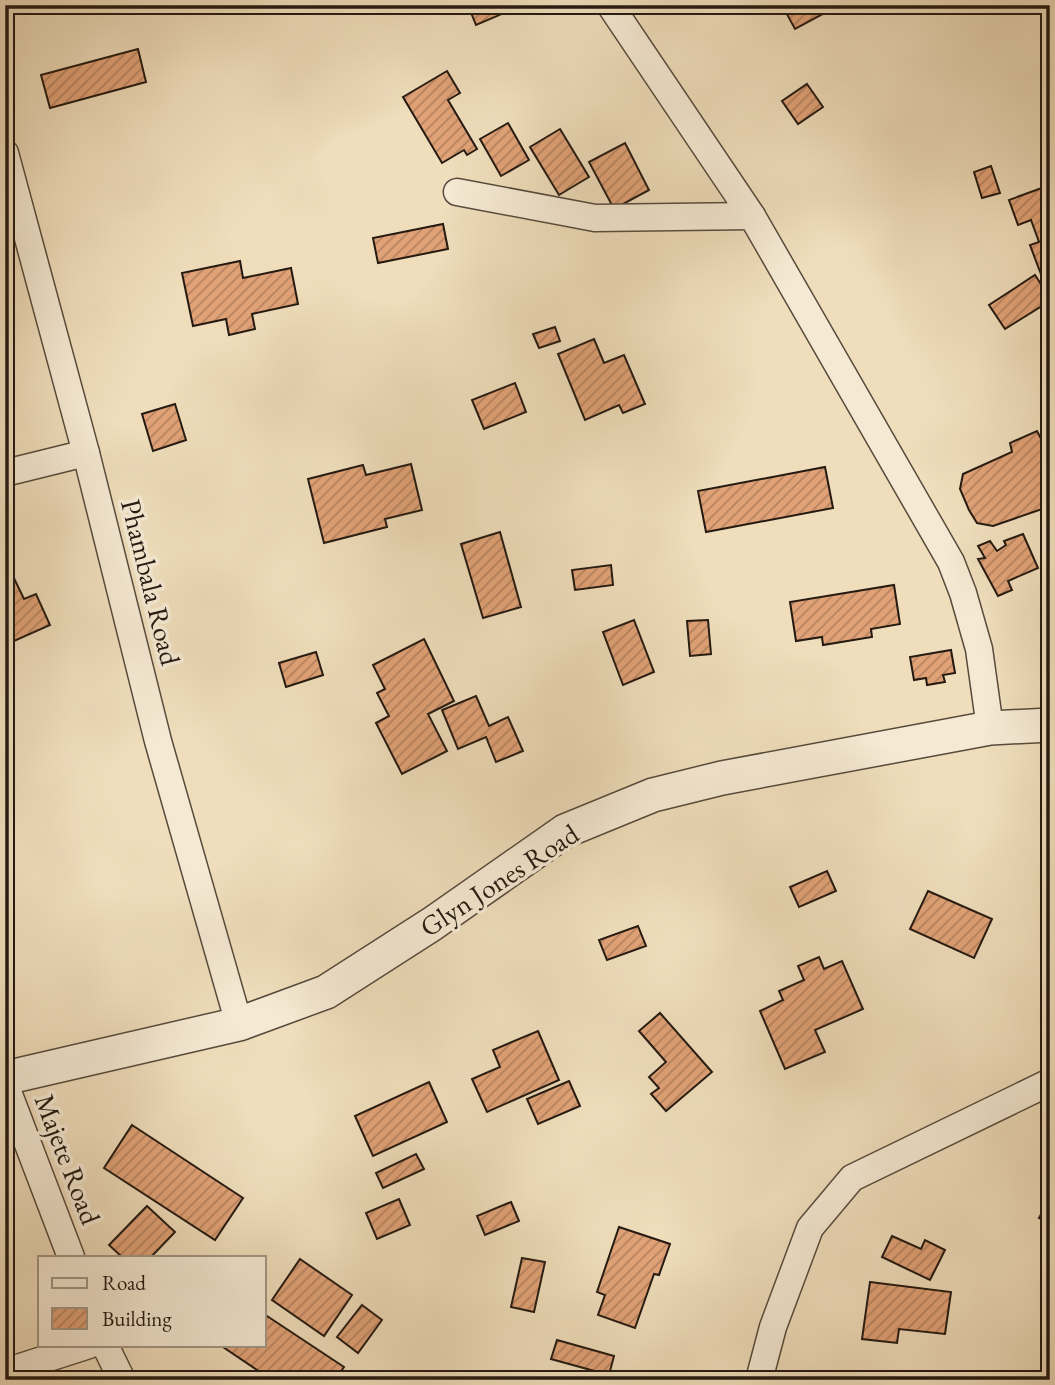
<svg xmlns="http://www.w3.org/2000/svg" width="1055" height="1385" font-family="'EB Garamond',serif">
	<defs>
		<pattern id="building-hatch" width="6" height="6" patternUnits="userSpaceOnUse" patternTransform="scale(1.75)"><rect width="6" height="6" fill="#e1a277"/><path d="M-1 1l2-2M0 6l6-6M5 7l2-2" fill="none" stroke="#b68360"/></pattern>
	</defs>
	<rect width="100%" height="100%" fill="#efddbb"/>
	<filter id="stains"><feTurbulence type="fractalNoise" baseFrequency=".00286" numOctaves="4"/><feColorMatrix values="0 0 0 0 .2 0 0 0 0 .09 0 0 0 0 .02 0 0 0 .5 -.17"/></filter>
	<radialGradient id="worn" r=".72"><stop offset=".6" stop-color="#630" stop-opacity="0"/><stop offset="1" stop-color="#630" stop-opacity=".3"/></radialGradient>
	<!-- building -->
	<g fill="url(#building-hatch)" stroke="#241a11" stroke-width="2">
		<polygon points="468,5 523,5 476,25"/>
		<polygon points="782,5 830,5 832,9 795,29"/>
		<polygon points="138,49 146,82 50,108 41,75"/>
		<polygon points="447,71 460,93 448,100 477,149 467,155 464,150 442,163 403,97"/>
		<polygon points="807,84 823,107 798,124 782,101"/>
		<polygon points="508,123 529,160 501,176 480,139"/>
		<polygon points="560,129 589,177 559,195 530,147"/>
		<polygon points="625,143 649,190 614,209 589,162"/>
		<polygon points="991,166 1000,193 982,198 974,172"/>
		<polygon points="1050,185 1050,274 1042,277 1030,245 1039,242 1031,220 1018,225 1009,200"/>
		<polygon points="443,224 448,249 378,263 373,238"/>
		<polygon points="240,261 243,278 291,268 298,304 252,314 255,329 229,335 226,319 193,326 182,273"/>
		<polygon points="1035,275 1050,298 1050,301 1005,329 989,305"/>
		<polygon points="555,327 560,341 539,348 533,334"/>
		<polygon points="594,339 604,363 624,355 645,404 623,413 619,405 585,420 558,354"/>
		<polygon points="515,383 526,412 484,429 472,400"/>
		<polygon points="175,404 186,440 153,451 142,414"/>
		<polygon points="1037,431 1050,456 1050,518 1047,519 1042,509 993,526 977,523 969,510 960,489 963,474 1012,452 1010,443"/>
		<polygon points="411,464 422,510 385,519 387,527 324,543 308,479 363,465 366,475"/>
		<polygon points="825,467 833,508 706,532 698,491"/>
		<polygon points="500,532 521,607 483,618 461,544"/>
		<polygon points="1023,534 1038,568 1008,581 1012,590 998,596 978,559 985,558 978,546 990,541 997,551 1006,545 1004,541"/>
		<polygon points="611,565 613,585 575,590 572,570"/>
		<polygon points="11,572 24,599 36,594 50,625 5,645 5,575"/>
		<polygon points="894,585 900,624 871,629 872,637 823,645 822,637 796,641 790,602"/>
		<polygon points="634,620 654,672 623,685 603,632"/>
		<polygon points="708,620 711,654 690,656 687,621"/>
		<polygon points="424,639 454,701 428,714 447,751 402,774 376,723 389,716 377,693 385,689 373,665"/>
		<polygon points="951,650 955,673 943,675 945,682 927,685 926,678 914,680 910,657"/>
		<polygon points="316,652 323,675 286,687 279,663"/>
		<polygon points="476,696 489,726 508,717 523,751 496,762 486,737 458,749 442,710"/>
		<polygon points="827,871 836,891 799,907 790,887"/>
		<polygon points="928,891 992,919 974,958 910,929"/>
		<polygon points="638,926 646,946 607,960 599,940"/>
		<polygon points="819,957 824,969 842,961 863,1009 815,1030 825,1052 785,1069 760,1011 783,1000 779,991 804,980 798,966"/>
		<polygon points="660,1013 712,1072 666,1111 651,1094 659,1088 649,1077 666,1062 639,1031"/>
		<polygon points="538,1031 559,1080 487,1112 472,1079 500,1067 493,1050"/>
		<polygon points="569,1081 580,1106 538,1124 527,1099"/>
		<polygon points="429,1082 447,1122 373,1156 355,1116"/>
		<polygon points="132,1125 243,1198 215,1240 104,1168"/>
		<polygon points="416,1154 424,1169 383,1188 376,1173"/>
		<polygon points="1050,1198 1050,1223 1039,1218"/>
		<polygon points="399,1199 410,1225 377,1239 366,1213"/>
		<polygon points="511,1202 519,1221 485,1235 477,1216"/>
		<polygon points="147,1206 175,1232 151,1257 122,1257 109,1245"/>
		<polygon points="619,1227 670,1244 659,1275 654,1274 635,1328 598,1315 605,1295 597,1292"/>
		<polygon points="892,1236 921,1249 925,1240 945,1250 930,1280 882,1257"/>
		<polygon points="522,1258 545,1262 534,1312 511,1307"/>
		<polygon points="300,1259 352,1295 324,1336 272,1300"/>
		<polygon points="870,1282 951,1292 945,1334 899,1329 897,1343 862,1339"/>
		<polygon points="362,1305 382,1320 358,1353 337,1337"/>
		<polygon points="264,1314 344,1367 335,1380 272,1380 220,1345 264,1345"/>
		<polygon points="557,1340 614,1356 609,1375 551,1359"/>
	</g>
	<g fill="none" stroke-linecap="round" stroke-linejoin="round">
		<!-- minor casing -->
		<g stroke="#574b3c" stroke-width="29">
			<g id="minor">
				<polyline points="610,5 752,216 951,562 963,593 979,649 990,728"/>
				<polyline points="5,153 86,453 158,741 239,1024"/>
				<polyline points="457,192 595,218 752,216"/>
				<polyline points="5,473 86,453"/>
				<polyline points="5,1084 71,1257"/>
				<polyline points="105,1345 122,1380"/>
				<polyline points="5,1372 89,1345"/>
				<polyline points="759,1380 773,1327 810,1228 852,1178 1050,1082"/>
			</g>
		</g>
		<!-- tertiary casing -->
		<g stroke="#574b3c" stroke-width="36">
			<polyline id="tertiary" points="5,1078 239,1024 326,992 432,924 565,831 653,795 722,778 990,728 1050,725"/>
		</g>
		<!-- minor -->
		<use href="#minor" stroke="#f5e9d3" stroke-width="26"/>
		<!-- tertiary -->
		<use href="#tertiary" stroke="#f5e9d3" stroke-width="33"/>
	</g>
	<g text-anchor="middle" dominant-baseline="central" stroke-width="7" stroke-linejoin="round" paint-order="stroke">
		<!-- street labels -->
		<g font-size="28" fill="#241a11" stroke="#f5e9d3">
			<text transform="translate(151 582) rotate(76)">Phambala Road</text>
			<text transform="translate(499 880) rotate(-33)">Glyn Jones Road</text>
			<text transform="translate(68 1159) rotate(69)">Majete Road</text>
		</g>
	</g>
	<!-- margin -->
	<rect width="1055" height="1385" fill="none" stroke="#efddbb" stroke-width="28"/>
	<rect x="7" y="7" width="1041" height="1371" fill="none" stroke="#241a11" stroke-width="3.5"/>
	<rect x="14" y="14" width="1027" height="1357" fill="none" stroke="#241a11" stroke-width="2"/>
	<!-- legend -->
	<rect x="38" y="1256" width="228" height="91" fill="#f5e9d3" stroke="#a19685" stroke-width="2"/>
	<rect x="52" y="1278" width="35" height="10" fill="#f5e9d3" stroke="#a19685" stroke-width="2"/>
	<text x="102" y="1290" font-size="21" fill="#241a11">Road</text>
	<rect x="52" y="1308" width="35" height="21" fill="url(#building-hatch)" stroke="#a19685" stroke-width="2"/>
	<text x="102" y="1326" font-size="21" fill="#241a11">Building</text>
	<rect width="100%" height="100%" filter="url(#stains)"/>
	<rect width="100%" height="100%" fill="url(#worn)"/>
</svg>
